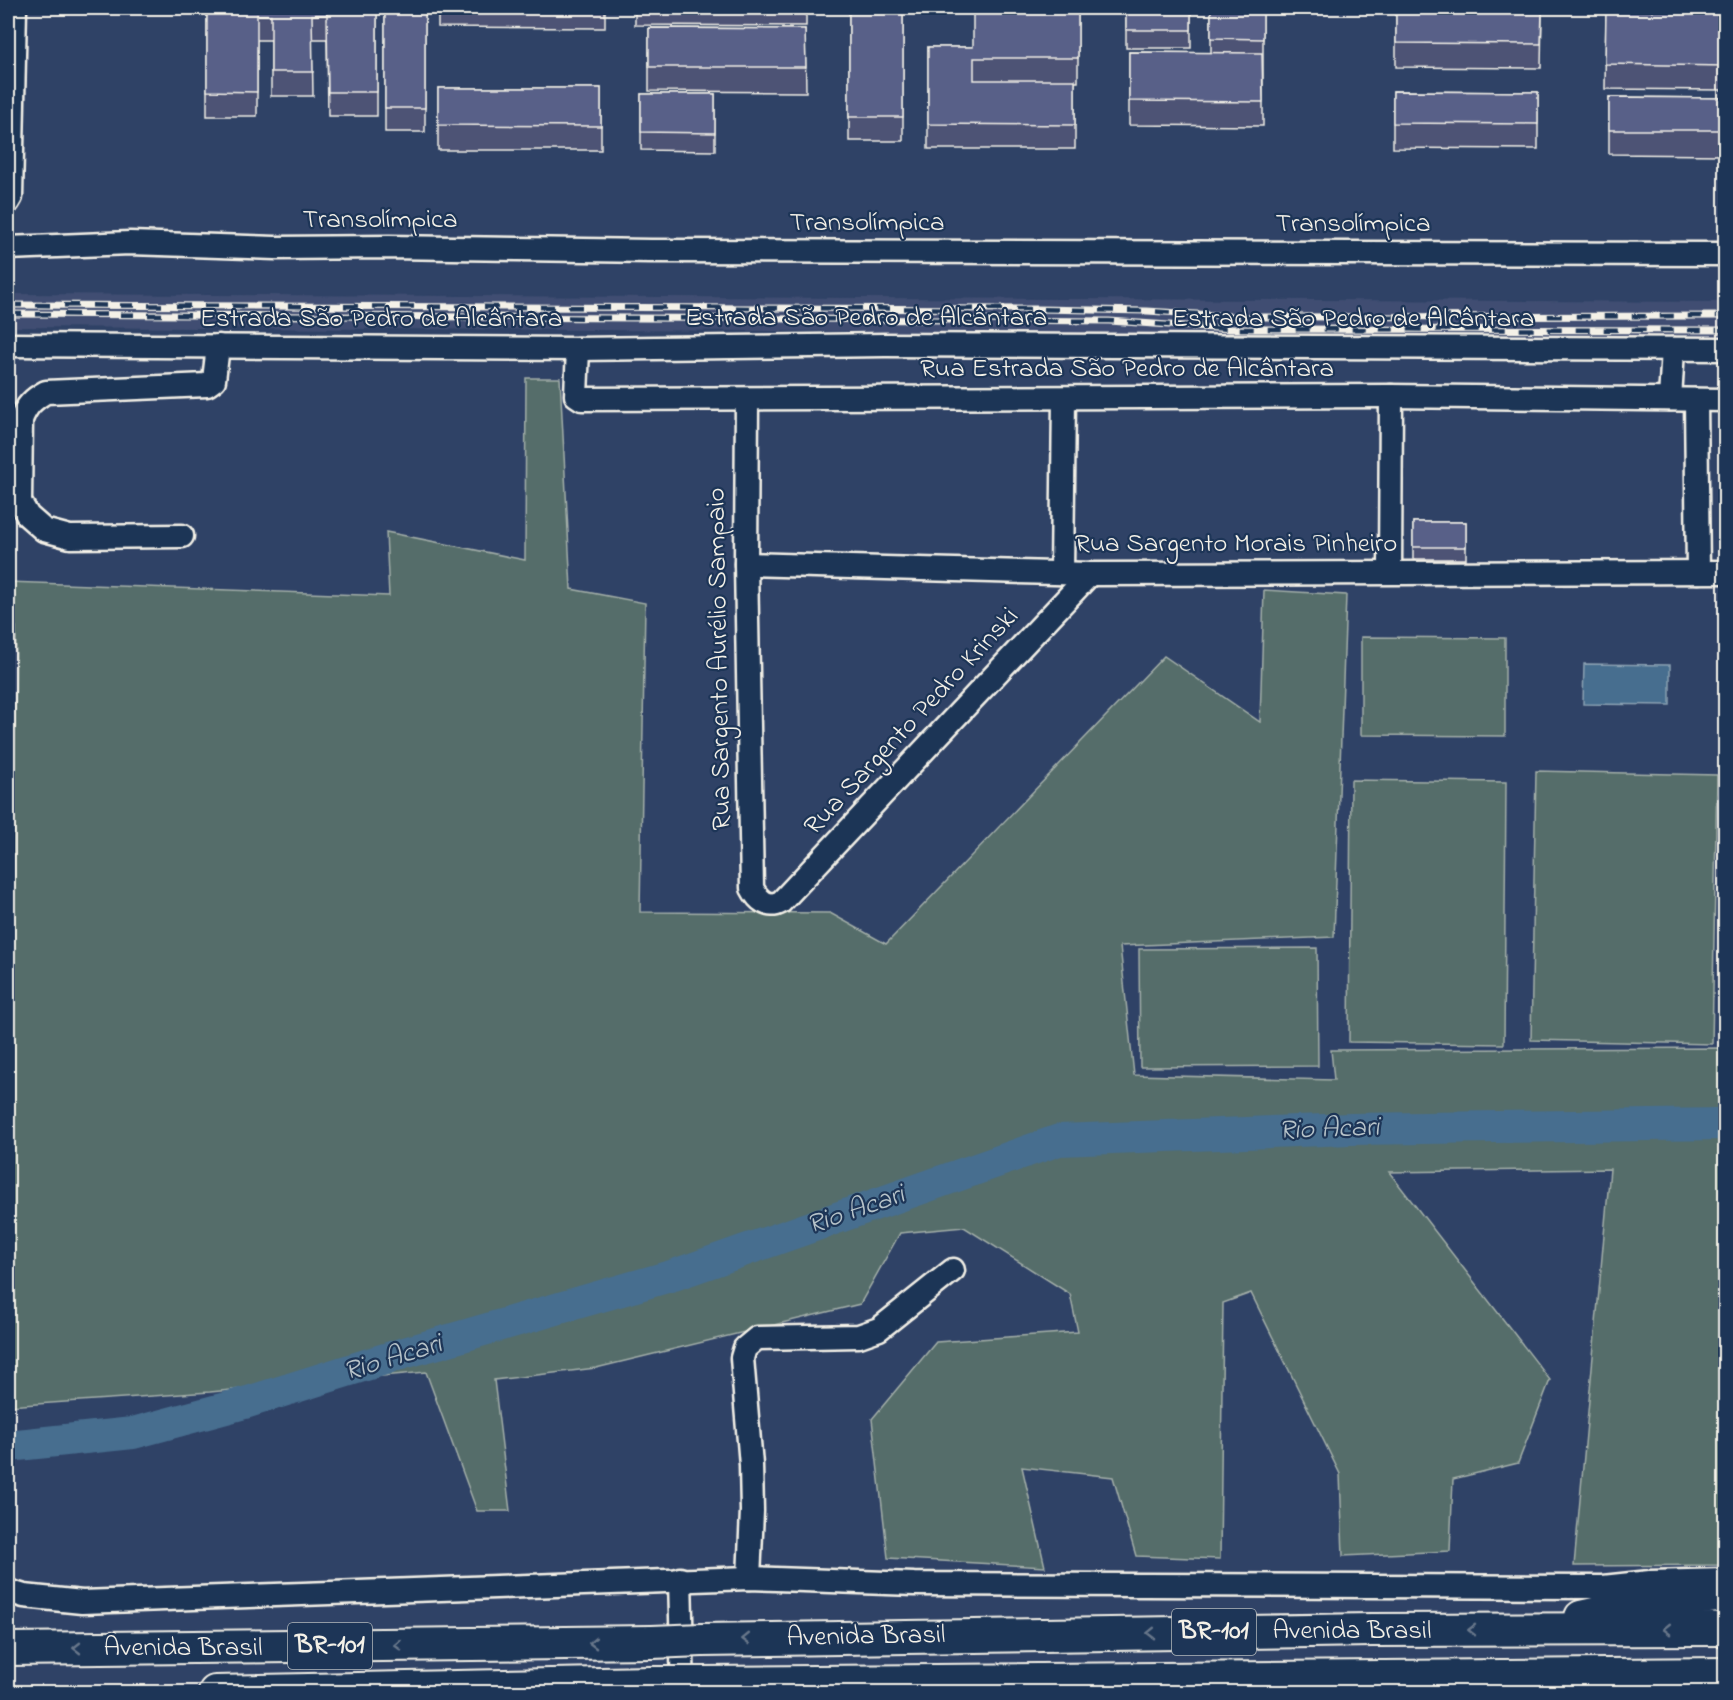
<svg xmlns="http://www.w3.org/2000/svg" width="1733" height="1700" font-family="'Indie Flower',sans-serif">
	<rect width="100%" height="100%" fill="#2f4266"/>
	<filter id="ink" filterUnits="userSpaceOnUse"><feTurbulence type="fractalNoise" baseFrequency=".0167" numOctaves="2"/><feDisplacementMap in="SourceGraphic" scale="12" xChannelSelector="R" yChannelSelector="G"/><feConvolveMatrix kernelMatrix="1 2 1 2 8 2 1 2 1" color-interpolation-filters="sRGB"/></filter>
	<g filter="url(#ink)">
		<!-- built -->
		<polygon fill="#404e72" points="8,294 1725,302 1726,336 8,327"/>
		<!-- green -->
		<g fill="#546d6a" stroke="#a4afa9" stroke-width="1.5">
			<polygon points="526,378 560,378 571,589 645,603 640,912 830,913 886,944 1164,656 1260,722 1264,590 1346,595 1334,937 1120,946 1134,1075 1334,1080 1331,1050 1725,1048 1725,1565 1574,1566 1610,1169 1389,1172 1550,1380 1518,1463 1453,1479 1450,1551 1343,1556 1340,1474 1251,1293 1223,1303 1220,1559 1136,1556 1113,1477 1022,1467 1045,1567 888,1558 872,1419 936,1342 1078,1332 1070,1294 964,1227 900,1233 860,1304 596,1368 494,1380 510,1511 477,1511 426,1372 210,1392 8,1406 16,627 8,626 8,582 389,596 386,532 525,560"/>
			<polygon points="1361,637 1505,638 1505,736 1361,735"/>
			<polygon points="1536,771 1717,775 1712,1044 1531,1040"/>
			<polygon points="1351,780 1506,782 1504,1044 1349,1042"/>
			<polygon points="1317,948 1318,1066 1140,1067 1139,949"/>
		</g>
		<!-- water -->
		<polygon fill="#476e8f" stroke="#8ca2b3" stroke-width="1.5" points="1584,664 1670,665 1670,705 1583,704"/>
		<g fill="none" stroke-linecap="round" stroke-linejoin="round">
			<!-- river -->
			<polyline stroke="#476e8f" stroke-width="32" points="8,1446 133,1433 248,1402 404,1353 674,1275 1059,1140 1351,1129 1726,1124"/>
			<!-- minor casing -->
			<g stroke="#f4f1e8" stroke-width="27">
				<g id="minor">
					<polyline points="8,202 11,197 15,8"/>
					<polyline points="8,248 130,243 275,248 389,247 651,251 1726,254"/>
					<polyline points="8,345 578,349 885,345 1726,349"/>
					<polyline points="578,349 576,395 582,399 1391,396 1726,400"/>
					<path d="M 747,399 L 746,564 L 752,888 C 758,900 768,909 781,902 L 1090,574"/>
					<polyline points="1670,399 1673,349"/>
					<polyline points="1696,400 1698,572"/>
					<path d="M 182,536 L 70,537 L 44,530 L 28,516 L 20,502 L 21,420 C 26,406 33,399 46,392 L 207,385 L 214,380 L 218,346"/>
					<polyline points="746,564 1090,574 1726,572"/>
					<polyline points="1390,572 1391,396"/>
					<polyline points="1062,573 1064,398"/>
					<polyline points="749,1578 752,1511 751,1465 742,1358 745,1348 757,1338 859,1336 879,1329 953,1270"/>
					<polyline points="680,1579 683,1692"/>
					<polyline points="8,1591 24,1596 82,1602 749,1578 914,1584 1603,1587 1650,1582 1726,1580"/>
				</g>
			</g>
			<!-- highway casing -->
			<g stroke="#f4f1e8" stroke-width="36">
				<g id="highway">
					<polyline points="1581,1617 1636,1605 1726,1595"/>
					<polyline points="702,1640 1372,1630 1726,1629"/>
					<polyline points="8,1649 652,1642"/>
					<polyline points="701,1683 1726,1674"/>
					<polyline points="215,1692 652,1683"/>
				</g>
			</g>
			<!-- minor -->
			<use href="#minor" stroke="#1d3557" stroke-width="22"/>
			<!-- highway -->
			<use href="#highway" stroke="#1d3557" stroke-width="32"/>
			<!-- rail casing -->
			<g stroke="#f4f1e8" stroke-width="7">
				<g id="rail">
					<polyline points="8,305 1037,309 1147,311 1246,317 1726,316"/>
					<polyline points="8,314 1109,321 1229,329 1726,330"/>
				</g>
			</g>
			<!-- rail -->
			<use href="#rail" stroke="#1d3557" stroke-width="4.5" stroke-dasharray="14" stroke-linecap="butt"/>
			<!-- highway-bridge casing -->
			<g stroke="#f4f1e8" stroke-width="36" stroke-linecap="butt">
				<g id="highway-bridge">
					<polyline points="652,1642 702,1640"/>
					<polyline points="652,1683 701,1683"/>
				</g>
			</g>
			<!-- highway-bridge -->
			<use href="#highway-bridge" stroke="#1d3557" stroke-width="32"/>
		</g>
		<!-- wall -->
		<g fill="#4d5375" stroke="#f4f1e8" stroke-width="1.5">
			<polygon points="207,8 377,8 377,116 328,116 327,39 312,39 313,96 271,96 271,40 257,40 257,116 207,116"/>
			<rect x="385" y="8" width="40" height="124"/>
			<polygon points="438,8 605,8 605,28 438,27"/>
			<polygon points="635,8 806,8 806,26 635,25"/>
			<rect x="849" y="8" width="54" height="133"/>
			<rect x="1126" y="8" width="65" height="40"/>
			<polygon points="1211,8 1263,8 1263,126 1129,125 1129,52 1211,53"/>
			<polygon points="1606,10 1725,12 1725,90 1605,89"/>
			<polygon points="1396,11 1542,12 1541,68 1396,67"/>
			<polygon points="1078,12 1078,82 1075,82 1075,149 928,149 928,47 973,47"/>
			<polygon points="649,28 805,29 806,92 649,91"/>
			<rect x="438" y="88" width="163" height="62"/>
			<polygon points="1393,91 1538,92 1538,149 1393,148"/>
			<polygon points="641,94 715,94 715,151 641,150"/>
			<polygon points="1609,97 1725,98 1725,155 1609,154"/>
			<rect x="1413" y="522" width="53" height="37"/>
		</g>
		<!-- building -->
		<g fill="#596188" stroke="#f4f1e8" stroke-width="1.5">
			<polygon points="207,8 377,8 377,92 328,92 327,15 312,15 313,72 271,72 271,15 257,15 257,92 207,91"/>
			<rect x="385" y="8" width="40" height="100"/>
			<rect x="849" y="8" width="54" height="109"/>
			<rect x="1126" y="8" width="65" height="22"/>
			<polygon points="1211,8 1263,8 1263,39 1211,38"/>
			<polygon points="1606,10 1725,12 1725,66 1605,64"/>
			<polygon points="1396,11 1542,12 1541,44 1396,43"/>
			<polygon points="973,12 1078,12 1078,58 974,58 974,80 1075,80 1075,125 928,124 928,47 973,47"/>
			<polygon points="649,28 805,29 806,67 649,67"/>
			<polygon points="1129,52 1262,53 1263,102 1129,101"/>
			<polygon points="438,88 601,88 601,126 438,125"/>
			<polygon points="1393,91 1538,92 1538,124 1393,123"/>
			<polygon points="641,94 715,94 715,133 641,132"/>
			<polygon points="1609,97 1725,98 1725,130 1609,130"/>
			<rect x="1413" y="522" width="53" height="25"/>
		</g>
		<!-- one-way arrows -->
		<defs><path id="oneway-chevron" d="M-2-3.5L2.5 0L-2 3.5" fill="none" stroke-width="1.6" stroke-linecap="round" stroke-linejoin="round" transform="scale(1.5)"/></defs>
		<g stroke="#68778a">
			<use href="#oneway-chevron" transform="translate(1667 1629) rotate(179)"/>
			<use href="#oneway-chevron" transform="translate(1472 1630) rotate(180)"/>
			<use href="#oneway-chevron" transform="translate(1151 1633) rotate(179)"/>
			<use href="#oneway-chevron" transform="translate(746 1639) rotate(179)"/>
			<use href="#oneway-chevron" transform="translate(593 1643) rotate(179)"/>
			<use href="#oneway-chevron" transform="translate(398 1645) rotate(179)"/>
			<use href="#oneway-chevron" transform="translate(77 1648) rotate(180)"/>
		</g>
	</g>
	<g text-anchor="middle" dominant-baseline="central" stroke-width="4.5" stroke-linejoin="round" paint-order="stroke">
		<!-- shield labels -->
		<g fill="#1d3557" stroke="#b4b9bc" stroke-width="1.5">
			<rect x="1172" y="1609" width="84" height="46" rx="4.5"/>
			<rect x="288" y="1623" width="84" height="46" rx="4.5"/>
		</g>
		<g font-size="26" font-weight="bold" fill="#f4f1e8">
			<text x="1214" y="1632">BR-101</text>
			<text x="330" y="1646">BR-101</text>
		</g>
		<!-- street labels -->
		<g font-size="27" fill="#f4f1e8" stroke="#1d3557">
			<text x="380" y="220">Transolímpica</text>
			<text x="867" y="223">Transolímpica</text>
			<text x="1353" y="224">Transolímpica</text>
			<text x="866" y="318">Estrada São Pedro de Alcântara</text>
			<text x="381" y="319">Estrada São Pedro de Alcântara</text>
			<text x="1353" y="319">Estrada São Pedro de Alcântara</text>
			<text x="1127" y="369">Rua Estrada São Pedro de Alcântara</text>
			<text x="1236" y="544">Rua Sargento Morais Pinheiro</text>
			<text transform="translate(720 659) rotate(-91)">Rua Sargento Aurélio Sampaio</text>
			<text transform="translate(912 722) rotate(-47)">Rua Sargento Pedro Krinski</text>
			<text x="1352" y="1631">Avenida Brasil</text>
			<text transform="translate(866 1637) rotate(-1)">Avenida Brasil</text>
			<text x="183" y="1648">Avenida Brasil</text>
		</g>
		<!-- water labels -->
		<g font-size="28" font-style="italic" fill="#b7c3c9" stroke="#1d3557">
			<text transform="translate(1329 1130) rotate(-2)">Rio Acari</text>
			<text transform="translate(856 1211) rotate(-19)">Rio Acari</text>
			<text transform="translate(393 1359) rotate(-17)">Rio Acari</text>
		</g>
	</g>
	<!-- margin -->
	<rect width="1733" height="1700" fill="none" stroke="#1d3557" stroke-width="30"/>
	<rect x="15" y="15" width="1703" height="1670" fill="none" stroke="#f4f1e8" stroke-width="2" filter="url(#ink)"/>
</svg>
